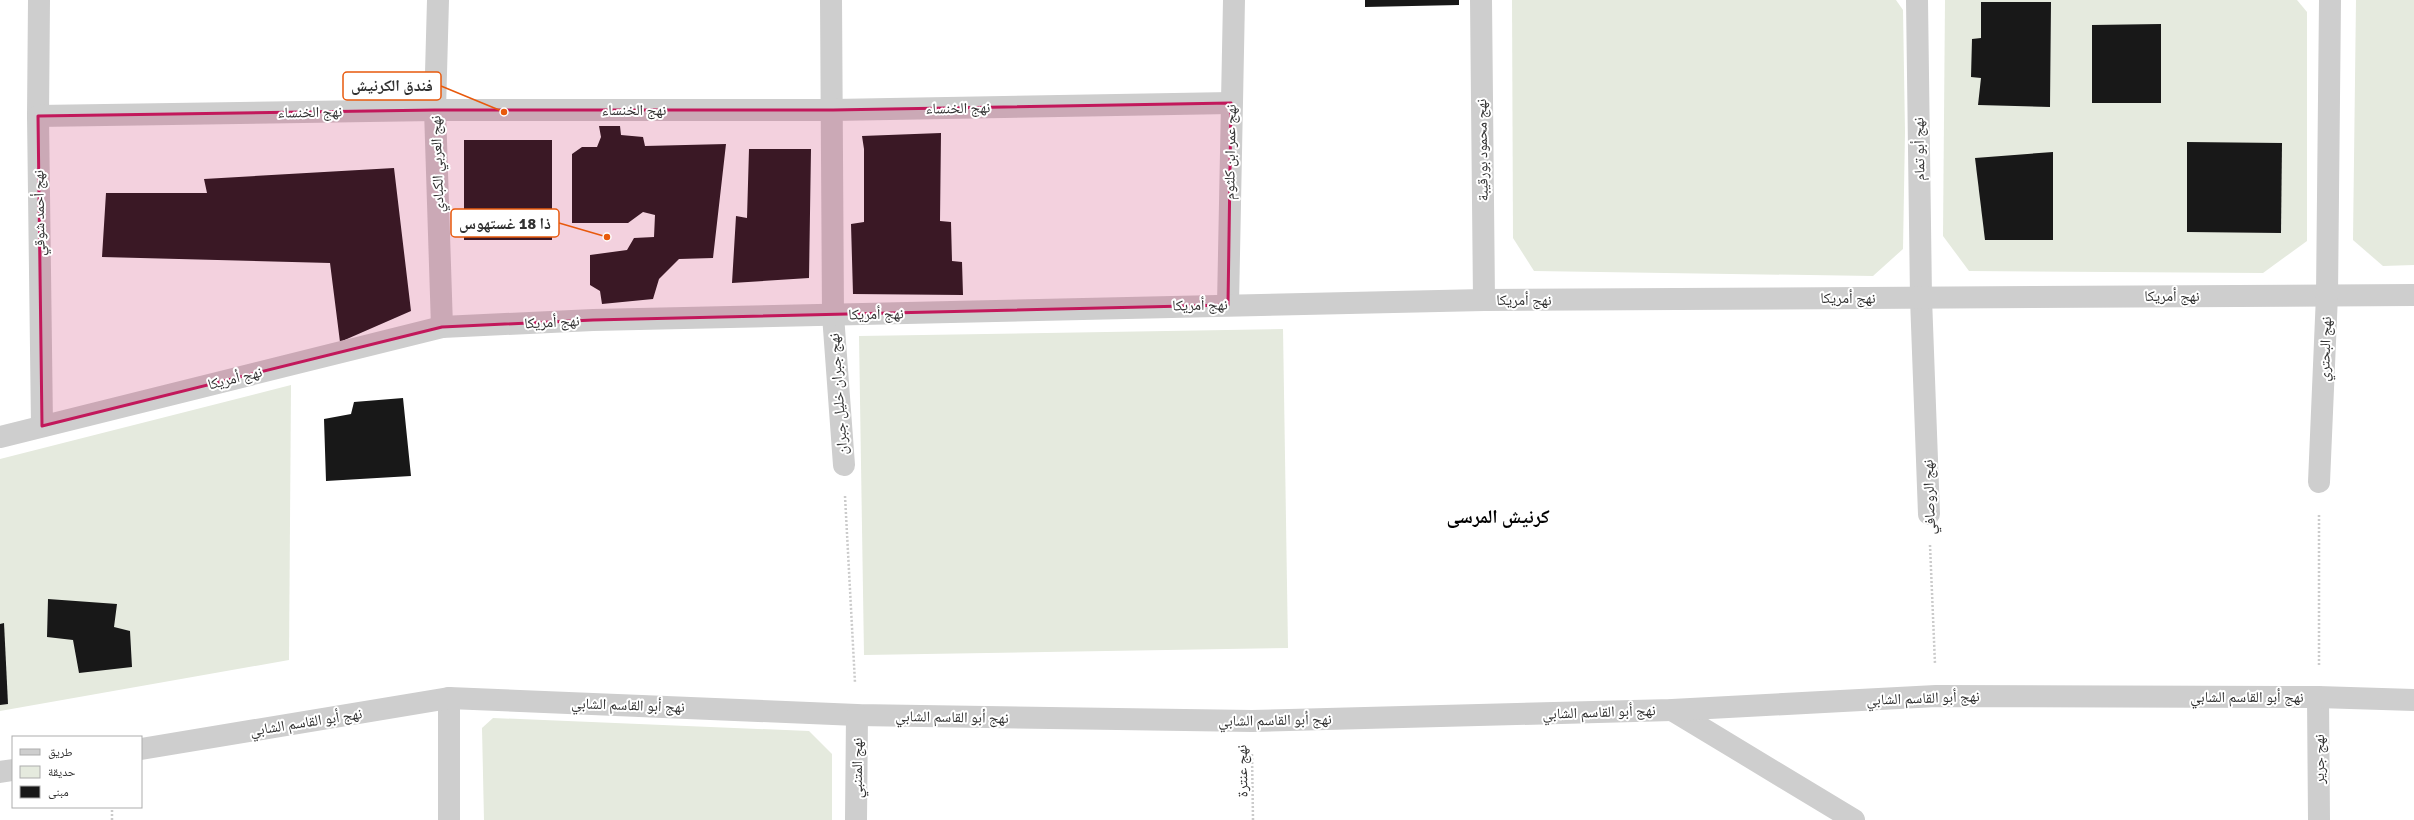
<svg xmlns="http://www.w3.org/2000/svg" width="2414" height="820" font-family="Signika,'Noto Naskh Arabic',sans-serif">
	<rect width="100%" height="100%" fill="#fff"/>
	<!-- green -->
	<g fill="#e5eade">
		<polygon points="1512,0 1896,0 1903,10 1905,132 1903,249 1873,276 1534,271 1513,238"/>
		<polygon points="1945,0 2297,0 2307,12 2307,241 2263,273 1969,271 1943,236"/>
		<polygon points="2356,0 2414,0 2414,265 2383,266 2353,240"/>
		<polygon points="1283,329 1288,648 864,655 859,336"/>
		<polygon points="291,385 289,660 0,711 0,459"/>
		<polygon points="493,718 809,731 832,754 832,820 484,820 482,728"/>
	</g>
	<!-- building -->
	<g fill="#181818">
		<polygon points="1365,0 1459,0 1459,5 1365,7"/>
		<polygon points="1981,2 2051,2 2050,107 1978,105 1981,78 1971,77 1972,39 1981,38"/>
		<polygon points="2161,24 2161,103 2092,103 2092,25"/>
		<polygon points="599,126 620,126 621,135 643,137 645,146 726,144 713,258 679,259 659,279 653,299 602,304 600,291 590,285 590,255 627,250 634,238 654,237 655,215 643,212 628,223 572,223 572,154 582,147 597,147 601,137"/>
		<polygon points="941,133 940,221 951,222 952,261 962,262 963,295 853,294 851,224 864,222 864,149 862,136"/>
		<rect x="464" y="140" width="88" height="100"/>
		<polygon points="2187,142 2282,143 2281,233 2187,232"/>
		<polygon points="749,149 811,149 809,278 732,283 736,216 747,218"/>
		<polygon points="2053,152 2053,240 1985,240 1975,158"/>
		<polygon points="394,168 411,311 340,342 330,263 102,257 106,193 207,193 204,179"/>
		<polygon points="403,398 411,476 326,481 324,419 351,414 354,402"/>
		<polygon points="48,599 117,604 114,627 130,631 132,667 79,673 73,640 47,637"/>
		<polygon points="4,623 8,704 0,705 0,624"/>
	</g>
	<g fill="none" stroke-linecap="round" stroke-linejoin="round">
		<!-- path -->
		<g stroke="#cbcbcb" stroke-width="2.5" stroke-dasharray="2 2" stroke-linecap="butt">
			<polyline points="845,496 855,683"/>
			<polyline points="1930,545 1935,664"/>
			<polyline points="2319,665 2319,514"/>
			<polyline points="1252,754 1253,820"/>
			<polyline points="112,820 112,807"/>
		</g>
		<!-- minor -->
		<g stroke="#cecece" stroke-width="22">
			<polyline points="39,0 38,116 42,426"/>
			<polyline points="438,0 435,110 442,327"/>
			<polyline points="831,0 833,315 844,465"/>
			<polyline points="1481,0 1484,300"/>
			<polyline points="1917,0 1921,298 1929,514"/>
			<polyline points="38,116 435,110 833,110 1231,103"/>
			<polyline points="1228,305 1234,0"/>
			<polyline points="0,437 442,327 593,320 1484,300 2414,295"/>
			<polyline points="2319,482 2327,295 2330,0"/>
			<polyline points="2318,697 2319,820"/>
			<polyline points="449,698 449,820"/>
			<polyline points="1672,710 1854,820"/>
			<polyline points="141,749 449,698 857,715 1252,721 1672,710 1936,696 2318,697 2414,700"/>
			<polyline points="0,772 13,770"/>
			<polyline points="856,820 857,715"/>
		</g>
	</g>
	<!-- marked area -->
	<path fill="#c2185b" fill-opacity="0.2" stroke="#c2185b" stroke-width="3" stroke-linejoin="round" d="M 1231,103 L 1228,305 L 593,320 L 442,327 L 42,426 L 38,116 L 435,110 L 833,110 Z"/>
	<g text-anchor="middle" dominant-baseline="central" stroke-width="4" stroke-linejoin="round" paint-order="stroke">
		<!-- street labels -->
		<g font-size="15" fill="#313131" stroke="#fff">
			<text transform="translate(958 108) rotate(-1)">نهج الخنساء</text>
			<text x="634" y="110">نهج الخنساء</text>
			<text transform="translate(310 112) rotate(-1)">نهج الخنساء</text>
			<text transform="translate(1919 149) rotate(-91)">نهج أبو تمام</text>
			<text transform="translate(1482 150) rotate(-91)">نهج محمود بورقيبة</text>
			<text transform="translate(1230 152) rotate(-89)">نهج عمر ابن كلثوم</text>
			<text transform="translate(437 164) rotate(-92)">نهج العربي الكبادي</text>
			<text transform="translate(39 213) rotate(-91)">نهج أحمد شوقي</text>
			<text x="2172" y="296">نهج أمريكا</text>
			<text x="1848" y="298">نهج أمريكا</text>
			<text x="1524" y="300">نهج أمريكا</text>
			<text transform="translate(1200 305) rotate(-1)">نهج أمريكا</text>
			<text transform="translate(876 314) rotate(-1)">نهج أمريكا</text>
			<text transform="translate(552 322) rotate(-3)">نهج أمريكا</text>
			<text transform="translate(2325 349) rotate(-88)">نهج البحتري</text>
			<text transform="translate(235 378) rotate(-14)">نهج أمريكا</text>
			<text transform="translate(838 394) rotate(-94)">نهج جبران خليل جبران</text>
			<text transform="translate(1929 497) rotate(-92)">نهج الروصافي</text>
			<text x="2247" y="697">نهج أبو القاسم الشابي</text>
			<text transform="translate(1923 698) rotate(-2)">نهج أبو القاسم الشابي</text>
			<text transform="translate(628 705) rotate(2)">نهج أبو القاسم الشابي</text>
			<text transform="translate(1599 712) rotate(-2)">نهج أبو القاسم الشابي</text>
			<text transform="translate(952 717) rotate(1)">نهج أبو القاسم الشابي</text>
			<text transform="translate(1275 720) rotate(-1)">نهج أبو القاسم الشابي</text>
			<text transform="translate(306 722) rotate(-9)">نهج أبو القاسم الشابي</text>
			<text transform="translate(2319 759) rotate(-90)">نهج جرير</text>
			<text transform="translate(857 768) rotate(-90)">نهج المتنبي</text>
			<text transform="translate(1242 771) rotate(-91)">نهج عنترة</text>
		</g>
		<!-- district labels -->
		<g font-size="19" font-weight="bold" fill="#000" stroke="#fff">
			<text x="1498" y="517">كرنيش المرسى</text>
		</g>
	</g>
	<!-- callouts -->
	<path fill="none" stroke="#e8590c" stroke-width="1.5" d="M504 112L441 86M607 237L559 223"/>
	<g fill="#e8590c" stroke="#fff" stroke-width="1.5">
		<circle cx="504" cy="112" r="4"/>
		<circle cx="607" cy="237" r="4"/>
	</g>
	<g fill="#fff" stroke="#e8590c" stroke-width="1.5">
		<rect x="343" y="72" width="98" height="28" rx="4"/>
		<rect x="451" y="209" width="108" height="28" rx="4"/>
	</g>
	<g font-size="16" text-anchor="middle" font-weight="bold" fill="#313131">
		<text x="392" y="91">فندق الكرنيش</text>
		<text x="505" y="229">ذا 18 غستهوس</text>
	</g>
	<!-- legend -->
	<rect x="12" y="736" width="130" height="72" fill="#ffffff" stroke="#adadad"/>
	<rect x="20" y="749" width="20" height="6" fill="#cecece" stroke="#adadad"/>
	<text x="48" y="756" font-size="12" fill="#313131">طريق</text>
	<rect x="20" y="766" width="20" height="12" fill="#e5eade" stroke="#adadad"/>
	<text x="48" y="776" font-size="12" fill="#313131">حديقة</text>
	<rect x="20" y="786" width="20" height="12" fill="#181818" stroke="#adadad"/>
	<text x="48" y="796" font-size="12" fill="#313131">مبنى</text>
</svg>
